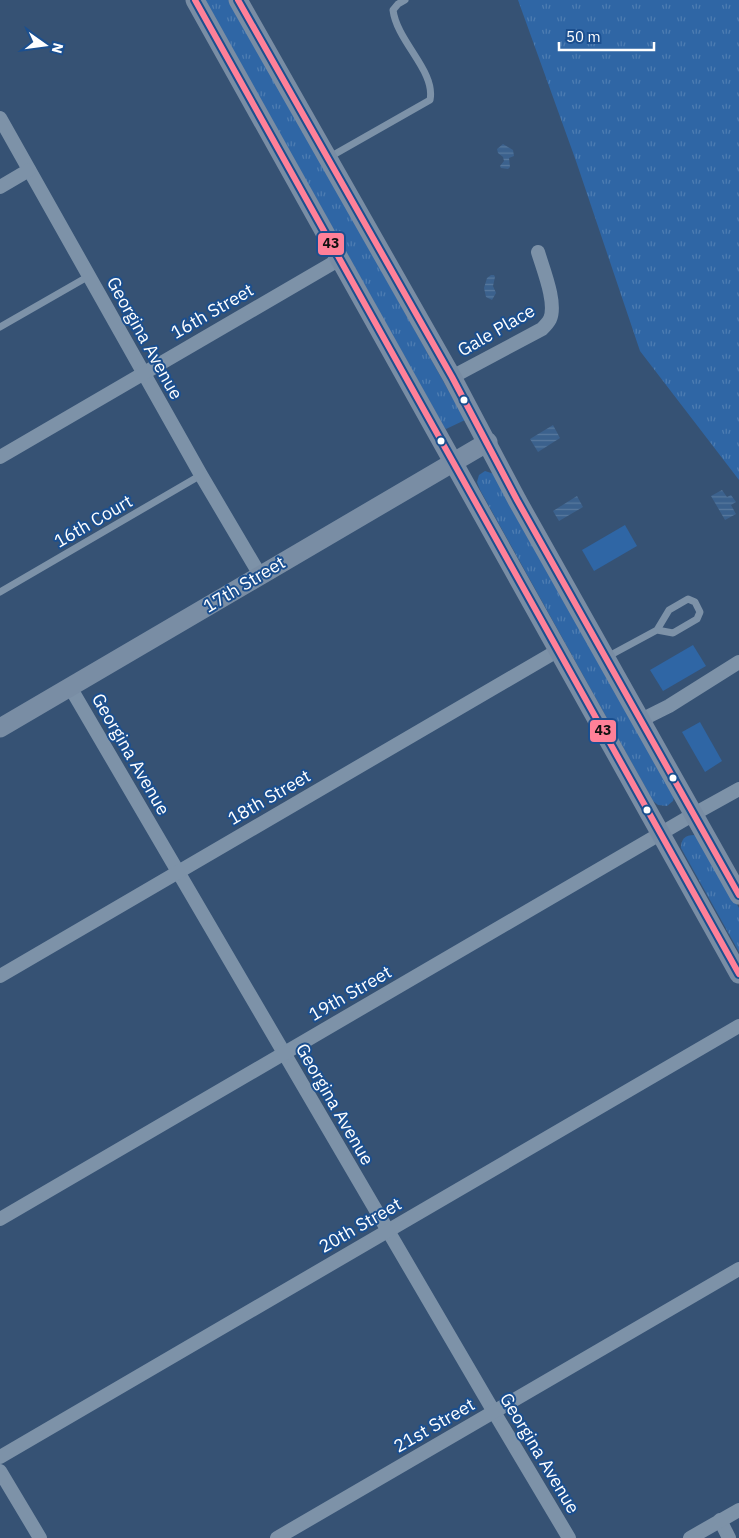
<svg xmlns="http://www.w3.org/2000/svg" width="739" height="1538" font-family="'IBM Plex Sans',sans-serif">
	<defs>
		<pattern id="grass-tufts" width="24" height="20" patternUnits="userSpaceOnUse" patternTransform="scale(1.25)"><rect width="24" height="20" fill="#2f66a5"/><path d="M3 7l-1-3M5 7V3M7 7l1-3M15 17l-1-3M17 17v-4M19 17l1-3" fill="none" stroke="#4e7db2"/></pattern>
		<pattern id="water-rules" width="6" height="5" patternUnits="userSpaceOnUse" patternTransform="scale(1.25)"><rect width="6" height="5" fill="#3b618d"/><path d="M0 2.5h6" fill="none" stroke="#58799e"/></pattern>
	</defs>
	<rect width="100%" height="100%" fill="#365274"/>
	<!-- grass -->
	<g fill="url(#grass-tufts)">
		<polygon points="205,0 230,0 465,420 446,429 444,427"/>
		<polygon points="518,0 739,0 739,480 640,351 576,161"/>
		<polygon points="485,471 494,474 674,797 673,801 667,806 658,805 653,801 480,490 477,482 479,475"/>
		<path d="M 694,835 L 701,840 L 739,908 L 739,952 L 681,848 C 681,839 685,835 694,835 Z"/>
	</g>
	<!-- pitch -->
	<g fill="#2f66a5">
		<polygon points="625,525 637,546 594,571 582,550"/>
		<polygon points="693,645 706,666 663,691 650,670"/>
		<polygon points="700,722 722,761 705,772 682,732"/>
	</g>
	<!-- water -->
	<g fill="url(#water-rules)">
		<polygon points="503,144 513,150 514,156 509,158 510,167 508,169 501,168 500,166 504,161 503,157 498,153 497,149"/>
		<polygon points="491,275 494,275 495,277 493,286 496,293 492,300 486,297 484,288 487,278"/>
		<polygon points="553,425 560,438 538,452 530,439"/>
		<polygon points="722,490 727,497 731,495 736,502 731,505 736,514 725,520 711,496"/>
		<polygon points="577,496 583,507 559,521 553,511"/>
	</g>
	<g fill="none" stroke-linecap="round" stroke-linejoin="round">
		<!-- lane -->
		<g stroke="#7d92a8" stroke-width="7">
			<path d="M 328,158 L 430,100 C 436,71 397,42 393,10 L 398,4 L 405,0"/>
			<polyline points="0,327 89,276"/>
			<polyline points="0,592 201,475"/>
			<polyline points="607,657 657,630 669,610 688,599 695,602 700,612 697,619 673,633 657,630"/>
		</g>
		<!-- street -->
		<g stroke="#7d92a8" stroke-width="14">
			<polyline points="0,118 201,475 260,575"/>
			<polyline points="0,187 29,170"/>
			<path d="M 452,377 L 542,329 C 545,326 548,323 550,319 C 557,303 543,269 538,252"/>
			<polyline points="0,457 340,259"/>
			<polyline points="70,687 494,1412 569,1538"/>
			<polyline points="641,720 669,706 739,662"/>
			<polyline points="0,976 557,651"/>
			<polyline points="0,1219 694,814 739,789"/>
			<polyline points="0,1457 739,1026"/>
			<polyline points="0,1471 40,1538"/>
			<polyline points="720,1520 729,1538"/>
			<polyline points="277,1538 739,1269"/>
			<polyline points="690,1538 739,1510"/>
		</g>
		<!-- secondary -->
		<g stroke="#798da4" stroke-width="19">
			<polyline points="195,0 739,974"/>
			<polyline points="238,0 452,377 517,500 739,895"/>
			<polyline points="0,728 488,442"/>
		</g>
		<!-- bus-1 casing -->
		<g stroke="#1b4f8f" stroke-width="10">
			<g id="bus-1">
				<polyline points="195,0 739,974"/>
				<polyline points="238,0 452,377 517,500 739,895"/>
			</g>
		</g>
		<!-- bus-1 -->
		<use href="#bus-1" stroke="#ff8098" stroke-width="6"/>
	</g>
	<!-- markers -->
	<g fill="#fff" stroke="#1b4f8f" stroke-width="2">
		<circle cx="464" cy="400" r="4.5"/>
		<circle cx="441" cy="441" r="4.5"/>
		<circle cx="673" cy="778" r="4.5"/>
		<circle cx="647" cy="810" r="4.5"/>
	</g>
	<g text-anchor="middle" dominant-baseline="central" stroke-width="4" stroke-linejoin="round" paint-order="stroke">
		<!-- street labels -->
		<g font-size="18" fill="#fff" stroke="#1b4f8f">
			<text transform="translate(212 311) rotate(-30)">16th Street</text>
			<text transform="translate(496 330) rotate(-30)">Gale Place</text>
			<text transform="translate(145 338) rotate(61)">Georgina Avenue</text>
			<text transform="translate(93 521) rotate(-30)">16th Court</text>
			<text transform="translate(244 584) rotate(-31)">17th Street</text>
			<text transform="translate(131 754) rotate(60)">Georgina Avenue</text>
			<text transform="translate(269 797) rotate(-30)">18th Street</text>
			<text transform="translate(350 993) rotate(-30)">19th Street</text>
			<text transform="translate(335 1104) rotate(60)">Georgina Avenue</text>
			<text transform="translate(360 1225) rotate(-30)">20th Street</text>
			<text transform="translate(434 1425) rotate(-30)">21st Street</text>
			<text transform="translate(540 1453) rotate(59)">Georgina Avenue</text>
		</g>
	</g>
	<g stroke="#1b4f8f" stroke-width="2">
		<rect x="317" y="232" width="28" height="24" rx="5" fill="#ff8098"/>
		<rect x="589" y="719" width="28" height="24" rx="5" fill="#ff8098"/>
	</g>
	<g font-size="14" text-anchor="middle" font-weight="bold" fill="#111">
		<text x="331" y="248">43</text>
		<text x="603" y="735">43</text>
	</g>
	<!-- north arrow -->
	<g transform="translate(45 45) rotate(104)" stroke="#1b4f8f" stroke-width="4" paint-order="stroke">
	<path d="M0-4L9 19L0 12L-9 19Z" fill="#ffffff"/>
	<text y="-8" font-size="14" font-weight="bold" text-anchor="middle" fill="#ffffff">N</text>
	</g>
	<!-- scale -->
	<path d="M559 42v8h95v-8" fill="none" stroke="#ffffff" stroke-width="2.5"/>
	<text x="566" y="42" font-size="15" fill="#ffffff" stroke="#1b4f8f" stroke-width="4" paint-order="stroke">50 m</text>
</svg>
